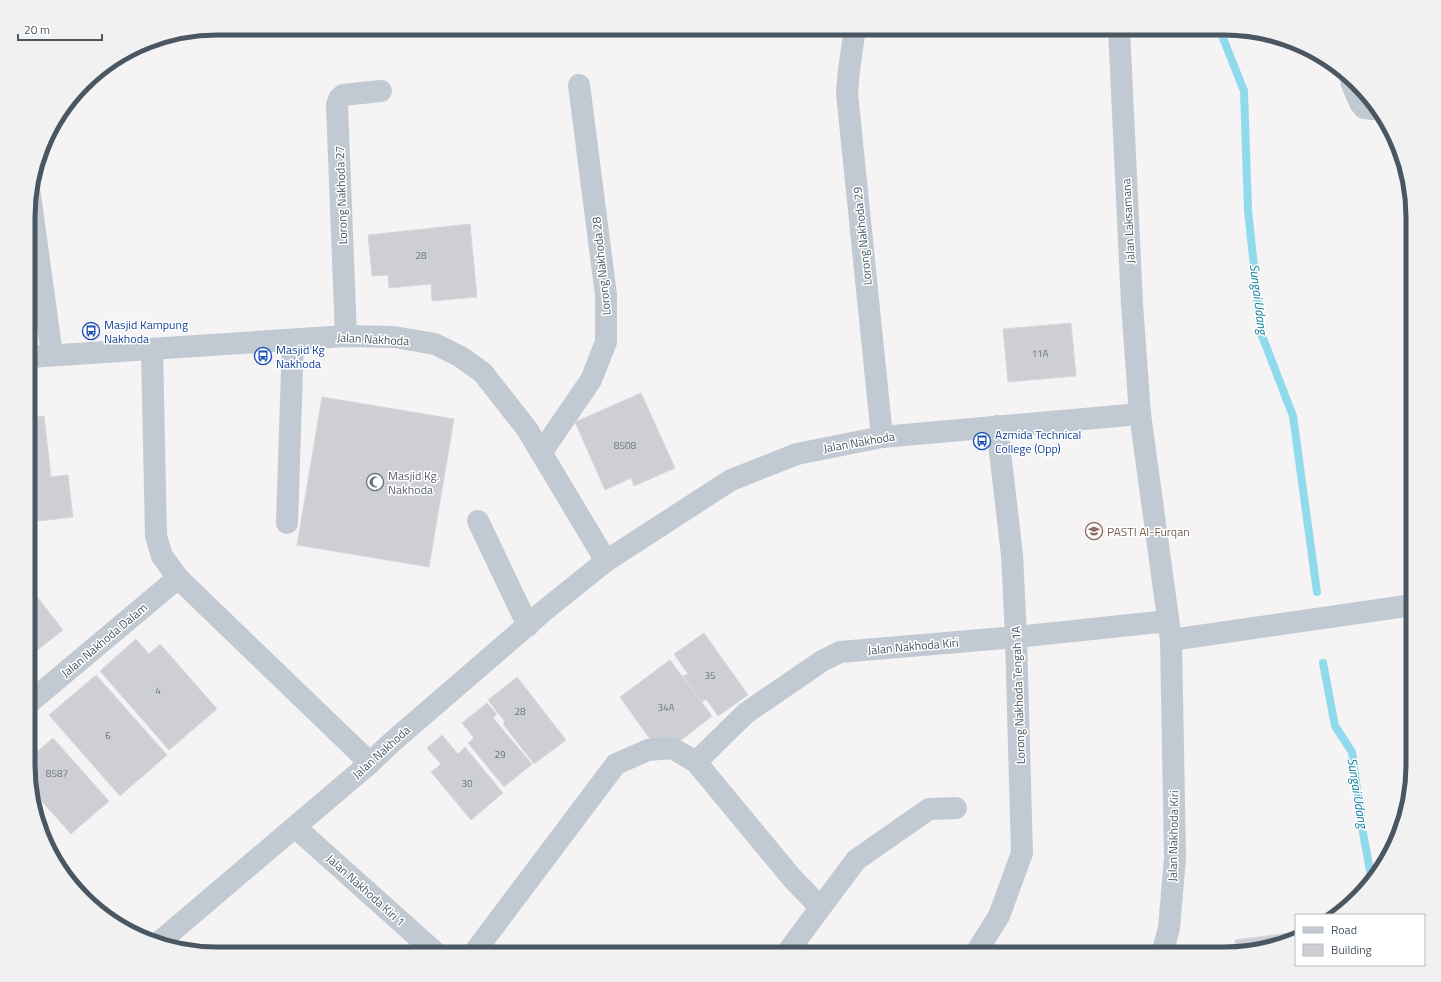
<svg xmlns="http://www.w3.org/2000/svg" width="1441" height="982" font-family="'Titillium Web',sans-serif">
	<rect width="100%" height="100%" fill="#f5f3f3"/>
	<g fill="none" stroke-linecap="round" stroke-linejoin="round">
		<!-- stream -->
		<g stroke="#90daee" stroke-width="8">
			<polyline points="1219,28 1244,91 1248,210 1261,333 1293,416 1317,592"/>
			<polyline points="1323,663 1335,726 1352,752 1363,833 1372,881"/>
		</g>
	</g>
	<!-- building -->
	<g fill="#cdcfd5" stroke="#d7d9de">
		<polygon points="470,224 477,297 432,301 431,284 389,288 388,275 372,276 368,235"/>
		<polygon points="1071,323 1076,376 1008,382 1003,329"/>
		<polygon points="1409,381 1413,381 1413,441 1410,441"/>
		<polygon points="641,393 675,468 634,486 631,478 605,490 575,422"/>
		<polygon points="322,397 454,419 429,567 297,545"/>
		<polygon points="44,416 51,477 68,475 73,517 30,522 30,418"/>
		<polygon points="35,594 63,630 30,656 30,599"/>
		<polygon points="704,633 748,695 718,716 706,699 702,702 683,676 688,674 674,654"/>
		<polygon points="136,639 149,654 160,644 217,709 169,750 100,671"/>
		<polygon points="670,660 712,716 680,741 650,739 620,697"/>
		<polygon points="96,675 167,755 120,796 49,715"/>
		<polygon points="517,677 566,740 534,764 503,724 505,722 488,700"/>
		<polygon points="487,703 497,714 493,718 532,764 504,787 468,743 474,738 462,723"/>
		<polygon points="442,735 458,754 465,747 503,793 471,820 431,772 441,764 427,748"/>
		<polygon points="53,738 109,801 71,834 30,788 30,758"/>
		<polygon points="1296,932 1296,937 1236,951 1235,940"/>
	</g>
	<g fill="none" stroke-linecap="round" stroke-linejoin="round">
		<!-- minor -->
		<g stroke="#c1cad2" stroke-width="22">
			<polyline points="1119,28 1132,304 1140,414 1171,640 1175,858 1169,928 1162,954"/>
			<polyline points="854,35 849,70 847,93 882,437"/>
			<polyline points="1351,82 1360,103 1364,108 1373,109"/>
			<polyline points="30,195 52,355"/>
			<polyline points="346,336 337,105 339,99 343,95 381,91"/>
			<polyline points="152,349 156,536 162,556 178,578 370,763"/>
			<polyline points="30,357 346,336 394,337 435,344 461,357 483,373 527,429 606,561"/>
			<polyline points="541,453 591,380 606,342 606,295 579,85"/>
			<polyline points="478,521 528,626"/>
			<polyline points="287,523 293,340"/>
			<polyline points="1171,640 1413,605"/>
			<polyline points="30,702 178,578"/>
			<polyline points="696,762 746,713 822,661 840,652 1016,637 1168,621"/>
			<polyline points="295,827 437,954"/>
			<polyline points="157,944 370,763 391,743 545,610 606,561 731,480 797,454 882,437 1140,414"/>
			<polyline points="473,954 616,764 648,750 672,748 696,762 792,878 820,907"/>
			<polyline points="786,954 856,860 929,809 956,808"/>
			<polyline points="975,954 999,916 1022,853 1016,637 1012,555 997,426"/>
		</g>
	</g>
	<!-- icons -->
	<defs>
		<g id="bus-ring" transform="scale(0.9)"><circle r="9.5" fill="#fff" stroke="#1a4fb4" stroke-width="1.5"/><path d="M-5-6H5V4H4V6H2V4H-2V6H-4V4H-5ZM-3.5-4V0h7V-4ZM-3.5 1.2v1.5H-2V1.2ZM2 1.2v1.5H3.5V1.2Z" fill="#1a4fb4"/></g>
		<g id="mosque-ring" transform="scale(0.9)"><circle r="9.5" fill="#fff" stroke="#6b7280" stroke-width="1.5"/><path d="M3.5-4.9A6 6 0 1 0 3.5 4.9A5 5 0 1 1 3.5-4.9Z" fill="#6b7280"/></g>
		<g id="school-ring" transform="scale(0.9)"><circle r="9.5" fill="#fff" stroke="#8d6e63" stroke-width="1.5"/><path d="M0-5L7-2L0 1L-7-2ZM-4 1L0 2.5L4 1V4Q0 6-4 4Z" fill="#8d6e63"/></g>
	</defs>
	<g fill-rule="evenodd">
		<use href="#bus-ring" x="91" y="331"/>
		<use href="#bus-ring" x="263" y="356"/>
		<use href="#bus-ring" x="982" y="441"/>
		<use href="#mosque-ring" x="375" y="482"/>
		<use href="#school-ring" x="1094" y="531"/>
	</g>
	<g text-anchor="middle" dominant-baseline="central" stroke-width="3" stroke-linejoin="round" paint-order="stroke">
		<!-- number labels -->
		<g font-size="10" fill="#6b747e">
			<text x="421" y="255">28</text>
			<text x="1040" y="353">11A</text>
			<text x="625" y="445">8508</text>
			<text x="710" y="675">35</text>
			<text x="158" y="690">4</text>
			<text x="666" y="707">34A</text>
			<text x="520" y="711">28</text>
			<text x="108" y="735">6</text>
			<text x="500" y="754">29</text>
			<text x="57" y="773">8587</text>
			<text x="467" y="783">30</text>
		</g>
		<!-- street labels -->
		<g font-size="12" fill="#4a5661" stroke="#fff">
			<text transform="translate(341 195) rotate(-92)">Lorong Nakhoda 27</text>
			<text transform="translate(1128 221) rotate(-93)">Jalan Laksamana</text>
			<text transform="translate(862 236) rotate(-96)">Lorong Nakhoda 29</text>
			<text transform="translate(601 266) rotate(-96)">Lorong Nakhoda 28</text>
			<text transform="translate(373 339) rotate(3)">Jalan Nakhoda</text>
			<text transform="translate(859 442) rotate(-10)">Jalan Nakhoda</text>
			<text transform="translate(104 640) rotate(-40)">Jalan Nakhoda Dalam</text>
			<text transform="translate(913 646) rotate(-5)">Jalan Nakhoda Kiri</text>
			<text transform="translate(1018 695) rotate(-92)">Lorong Nakhoda Tengah 1A</text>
			<text transform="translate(381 752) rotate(-42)">Jalan Nakhoda</text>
			<text transform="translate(1173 836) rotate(-89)">Jalan Nakhoda Kiri</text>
			<text transform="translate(366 890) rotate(42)">Jalan Nakhoda Kiri 1</text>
		</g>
		<!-- transit labels -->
		<g font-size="12" fill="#164399" stroke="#fff" text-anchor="start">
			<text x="104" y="324">Masjid Kampung<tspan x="104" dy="14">Nakhoda</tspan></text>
			<text x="276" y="349">Masjid Kg<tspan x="276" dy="14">Nakhoda</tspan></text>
			<text x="995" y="434">Azmida Technical<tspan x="995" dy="14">College (Opp)</tspan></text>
		</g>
		<!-- worship labels -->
		<g font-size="12" fill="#5b616d" stroke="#fff" text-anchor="start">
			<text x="388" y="475">Masjid Kg.<tspan x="388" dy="14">Nakhoda</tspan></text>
		</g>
		<!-- education labels -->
		<g font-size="12" fill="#785e54" stroke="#fff" text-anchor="start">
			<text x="1107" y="531">PASTI Al-Furqan</text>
		</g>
		<!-- water labels -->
		<g font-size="13" font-style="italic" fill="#0c7c9b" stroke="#fff">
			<text transform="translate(1259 299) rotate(83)">Sungai Udang</text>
			<text transform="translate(1358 793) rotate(81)">Sungai Udang</text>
		</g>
	</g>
	<!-- crop -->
	<path d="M0 0H1441V982H0ZM217 35H1224A182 182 0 0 1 1406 217V765A182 182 0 0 1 1224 947H217A182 182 0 0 1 35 765V217A182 182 0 0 1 217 35Z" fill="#f1f1f2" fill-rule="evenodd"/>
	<path fill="none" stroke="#4a5661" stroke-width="5" d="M217 35H1224A182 182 0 0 1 1406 217V765A182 182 0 0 1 1224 947H217A182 182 0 0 1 35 765V217A182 182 0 0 1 217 35Z"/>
	<!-- legend -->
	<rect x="1295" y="914" width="130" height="52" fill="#ffffff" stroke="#b7bbc0"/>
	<rect x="1303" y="927" width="20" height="6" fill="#c1cad2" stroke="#b7bbc0"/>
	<text x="1331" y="934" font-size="12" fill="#4a5661">Road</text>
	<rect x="1303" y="944" width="20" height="12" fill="#cdcfd5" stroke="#b7bbc0"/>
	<text x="1331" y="954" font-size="12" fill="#4a5661">Building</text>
	<!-- scale -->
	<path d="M18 34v6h84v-6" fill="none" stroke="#4a5661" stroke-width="2"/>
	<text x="24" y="34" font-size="12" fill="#4a5661" stroke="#ffffff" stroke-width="3" paint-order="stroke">20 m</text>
</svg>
